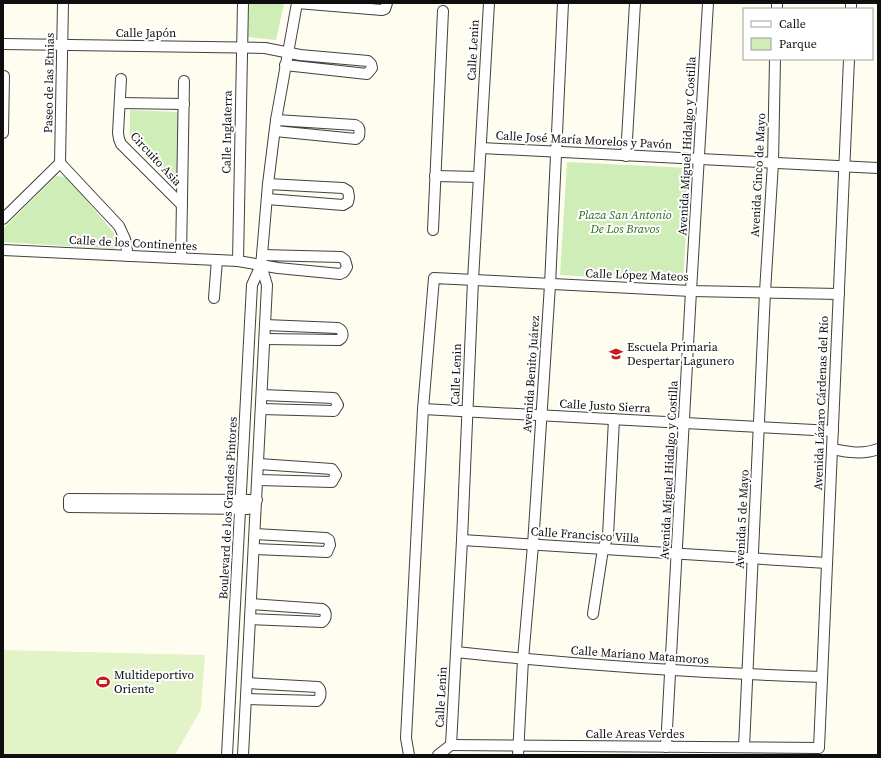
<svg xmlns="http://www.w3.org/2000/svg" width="881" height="758" font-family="'Source Serif 4',serif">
	<rect width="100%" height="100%" fill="#fffdef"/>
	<!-- green -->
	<g fill="#cfedb6">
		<polygon points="249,3 284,3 276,40 248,37"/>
		<polygon points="130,110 178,112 178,186 130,137"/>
		<polygon points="567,162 690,168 683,282 560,275"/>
		<polygon points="56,176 67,177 114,233 115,249 3,242 3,229"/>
	</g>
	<!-- pitch -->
	<polygon fill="#e2f3c8" points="3,650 205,655 201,709 175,755 3,755"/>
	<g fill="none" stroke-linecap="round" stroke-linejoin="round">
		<!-- minor casing -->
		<g stroke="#414141" stroke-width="12">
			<g id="minor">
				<polyline points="297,3 382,10 385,9 387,3"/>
				<polyline points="777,9 777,3"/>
				<polyline points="851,9 851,3"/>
				<polyline points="3,44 265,48 300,55 368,61 371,64 372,68 367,74 285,65"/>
				<polyline points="121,79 118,133 119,139 121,144 182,205"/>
				<polyline points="120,103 184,104"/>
				<path d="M 275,131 L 356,139 L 359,136 C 360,130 360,127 355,125 L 276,120"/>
				<polyline points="3,133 4,76"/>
				<polyline points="481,148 878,168"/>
				<polyline points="626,156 635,3"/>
				<polyline points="60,163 119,226 125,239 128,256"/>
				<polyline points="435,176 479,177"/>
				<polyline points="267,199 343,205 348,202 349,197 348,191 343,188 268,184"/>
				<polyline points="3,219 60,163 63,3"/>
				<polyline points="433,230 443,11"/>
				<polyline points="3,250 238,261 278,268 340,274 344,272 347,267 345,260 341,257 262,255"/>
				<polyline points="181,258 184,81"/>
				<polyline points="238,261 243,3"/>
				<polyline points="214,298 217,260"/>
				<path d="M 265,339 L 339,340 C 344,337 344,331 338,328 L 265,325"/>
				<polyline points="261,409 334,411 338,405 334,398 262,395"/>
				<polyline points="423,409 833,431"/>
				<path d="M 832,449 C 847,452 863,455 878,449"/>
				<polyline points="258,480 332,482 336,475 332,469 259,464"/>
				<polyline points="248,509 69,507 69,499 257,500"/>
				<polyline points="462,540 827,563"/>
				<polyline points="254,549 327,552 330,545 329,540 326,538 255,534"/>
				<polyline points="593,614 603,549 608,536 614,419"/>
				<path d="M 250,619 L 322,622 C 327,618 327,612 322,609 L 251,604"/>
				<path d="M 456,652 C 578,665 700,673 822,677"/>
				<path d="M 246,699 L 317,701 C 321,698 322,691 318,687 L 247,683"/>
				<polyline points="451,745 819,748 849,59"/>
				<polyline points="451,745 462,540 473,280 489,3"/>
				<polyline points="666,747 691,291 708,3"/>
				<polyline points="744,747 765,292 773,163 775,59"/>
				<polyline points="227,755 252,285 261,265"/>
				<polyline points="243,755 265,325 267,285 261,265 262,255 268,184 276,120 297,3"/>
				<polyline points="409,755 406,738 423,409 434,278 691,291 839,294"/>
				<polyline points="438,755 451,745"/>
				<polyline points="518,755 523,659 533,545 550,285 563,3"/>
			</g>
		</g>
		<!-- minor -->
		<use href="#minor" stroke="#fff" stroke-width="10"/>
	</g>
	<!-- icons -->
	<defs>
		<g id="school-bare" transform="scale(1.08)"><path d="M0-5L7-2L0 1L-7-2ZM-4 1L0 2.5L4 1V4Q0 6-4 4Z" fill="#c91c1b" stroke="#fff" stroke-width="2.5" paint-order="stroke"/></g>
		<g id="stadium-bare" transform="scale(1.08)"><path d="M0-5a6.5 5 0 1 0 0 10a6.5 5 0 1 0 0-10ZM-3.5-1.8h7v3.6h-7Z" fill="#c91c1b" stroke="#fff" stroke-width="2.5" paint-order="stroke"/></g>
	</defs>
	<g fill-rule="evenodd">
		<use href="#school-bare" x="616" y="354"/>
		<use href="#stadium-bare" x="103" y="682"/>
	</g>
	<g text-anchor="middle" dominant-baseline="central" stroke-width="4" stroke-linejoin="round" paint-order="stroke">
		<!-- street labels -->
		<g font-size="12" fill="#0e0e0e" stroke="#fff">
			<text x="146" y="33">Calle Japón</text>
			<text transform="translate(473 50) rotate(-87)">Calle Lenin</text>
			<text transform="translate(49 83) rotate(-89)">Paseo de las Etnias</text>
			<text transform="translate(227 132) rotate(-89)">Calle Inglaterra</text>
			<text transform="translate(584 140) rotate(3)">Calle José María Morelos y Pavón</text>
			<text transform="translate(687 146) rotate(-87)">Avenida Miguel Hidalgo y Costilla</text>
			<text transform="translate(156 159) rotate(47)">Circuito Asia</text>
			<text transform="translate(758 175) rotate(-87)">Avenida Cinco de Mayo</text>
			<text transform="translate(133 243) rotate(3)">Calle de los Continentes</text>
			<text transform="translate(637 275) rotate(2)">Calle López Mateos</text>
			<text transform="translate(456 374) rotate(-88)">Calle Lenin</text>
			<text transform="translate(531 374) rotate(-86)">Avenida Benito Juárez</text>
			<text transform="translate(821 403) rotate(-88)">Avenida Lázaro Cárdenas del Río</text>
			<text transform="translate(605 406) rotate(3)">Calle Justo Sierra</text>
			<text transform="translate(669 470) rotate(-87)">Avenida Miguel Hidalgo y Costilla</text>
			<text transform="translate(228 508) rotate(-87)">Boulevard de los Grandes Pintores</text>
			<text transform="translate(742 519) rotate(-87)">Avenida 5 de Mayo</text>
			<text transform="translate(585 535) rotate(4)">Calle Francisco Villa</text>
			<text transform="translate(640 655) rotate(4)">Calle Mariano Matamoros</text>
			<text transform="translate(441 697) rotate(-87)">Calle Lenin</text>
			<text x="635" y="734">Calle Areas Verdes</text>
		</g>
		<!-- park labels -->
		<g font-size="12" font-style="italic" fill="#266b19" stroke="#fff">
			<text x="625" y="215">Plaza San Antonio<tspan x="625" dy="14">De Los Bravos</tspan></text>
		</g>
		<!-- poi labels -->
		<g font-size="12" fill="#0e0e0e" stroke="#fff" text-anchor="start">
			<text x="627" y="347">Escuela Primaria<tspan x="627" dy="14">Despertar Lagunero</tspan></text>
			<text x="114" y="675">Multideportivo<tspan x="114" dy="14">Oriente</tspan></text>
		</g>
	</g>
	<!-- border -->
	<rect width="881" height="758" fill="none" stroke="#0e0e0e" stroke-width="8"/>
	<!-- legend -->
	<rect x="743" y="8" width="130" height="52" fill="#ffffff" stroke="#9f9f9f"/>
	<rect x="751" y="21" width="20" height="6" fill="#ffffff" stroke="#9f9f9f"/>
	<text x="779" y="28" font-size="12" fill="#0e0e0e">Calle</text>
	<rect x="751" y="38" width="20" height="12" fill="#cfedb6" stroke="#9f9f9f"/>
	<text x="779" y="48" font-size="12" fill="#0e0e0e">Parque</text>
</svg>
